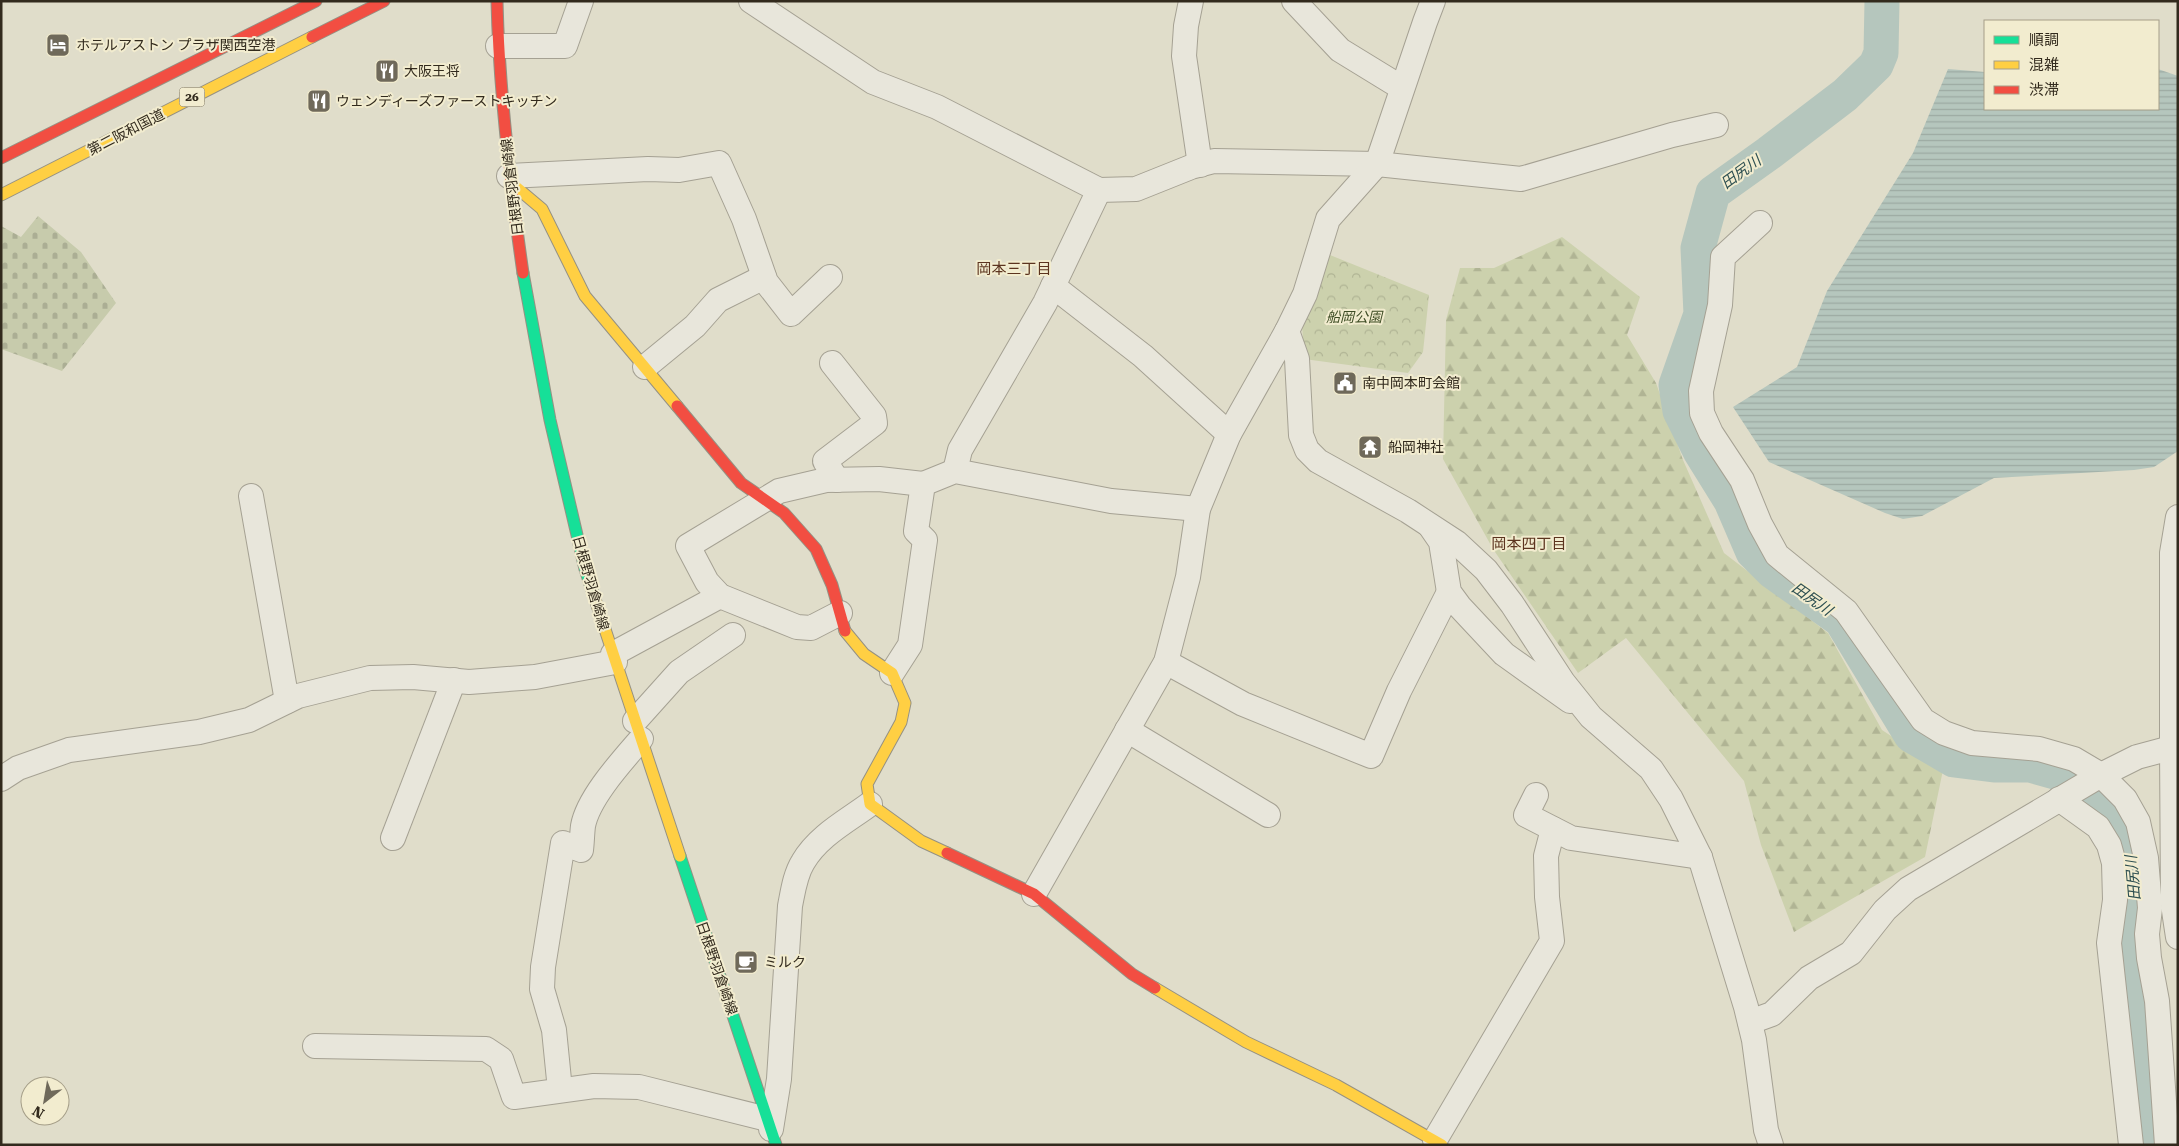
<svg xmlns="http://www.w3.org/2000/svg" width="2179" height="1146" font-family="'Roboto Serif','Noto Sans JP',serif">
	<defs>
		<pattern id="forest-firs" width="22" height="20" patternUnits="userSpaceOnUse" patternTransform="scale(1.25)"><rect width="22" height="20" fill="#ccd1ad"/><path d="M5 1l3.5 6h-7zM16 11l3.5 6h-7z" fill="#b0b494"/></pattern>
		<pattern id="cemetery-stones" width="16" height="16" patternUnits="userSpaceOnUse" patternTransform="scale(1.25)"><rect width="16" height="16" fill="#c7cbac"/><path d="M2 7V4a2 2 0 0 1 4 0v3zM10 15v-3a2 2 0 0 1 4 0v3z" fill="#abae94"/></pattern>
		<pattern id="park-crowns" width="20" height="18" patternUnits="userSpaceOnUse" patternTransform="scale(1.25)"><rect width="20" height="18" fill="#ccd1ad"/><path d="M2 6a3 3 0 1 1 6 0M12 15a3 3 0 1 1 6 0" fill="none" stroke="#b0b494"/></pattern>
		<pattern id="water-rules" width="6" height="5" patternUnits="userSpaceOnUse" patternTransform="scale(1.25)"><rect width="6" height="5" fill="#b5c6bd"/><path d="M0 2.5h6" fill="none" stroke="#9caaa2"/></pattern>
	</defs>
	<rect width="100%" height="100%" fill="#e0ddca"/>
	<!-- forest -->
	<polygon fill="url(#forest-firs)" points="1562,237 1640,297 1627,335 1656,383 1683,460 1724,553 1828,633 1882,730 1943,770 1925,857 1794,932 1761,845 1744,781 1626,638 1578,673 1493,549 1443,459 1446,320 1460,268 1494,268"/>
	<!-- cemetery -->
	<polygon fill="url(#cemetery-stones)" points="38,216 81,252 116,303 62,371 1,349 1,226 21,237"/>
	<!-- park -->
	<polygon fill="url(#park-crowns)" points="1325,253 1429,295 1423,352 1408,373 1304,359 1302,323"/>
	<!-- water -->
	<polygon fill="url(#water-rules)" points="1948,69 1985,72 1985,109 2158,109 2158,69 2178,76 2178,451 2154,467 2134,470 1994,478 1922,516 1903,519 1885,513 1769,462 1733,407 1797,367 1827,291 1913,153"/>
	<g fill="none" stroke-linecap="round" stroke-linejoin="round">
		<!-- river -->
		<polyline stroke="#b5c6bd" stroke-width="35" points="1882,1 1881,53 1876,65 1845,95 1769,153 1713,193 1698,248 1701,314 1676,385 1680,411 1700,451 1731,501 1753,552 1772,571 1841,620 1911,735 1954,760 1994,765 2030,765 2069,776 2082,783 2099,797 2121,821 2134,858 2146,1145"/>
		<!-- street casing -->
		<g stroke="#a5a193" stroke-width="26">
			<g id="street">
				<polyline points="751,1 873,82 937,107 1099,190 1136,189 1191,167 1214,161 1377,164 1521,179 1672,135 1716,125"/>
				<polyline points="1191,1 1186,26 1184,56 1200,165"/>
				<polyline points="1294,1 1340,50 1402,88"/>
				<polyline points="498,46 565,46 581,1"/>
				<polyline points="509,176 648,169 679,170 719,163 744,219 766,282 791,314 830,277"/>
				<polyline points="1760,223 1723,257 1720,305 1701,391 1702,413 1711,433 1742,480 1760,524 1777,555 1846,611 1923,720 1944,733 1972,743 2039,749 2074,759 2101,775 2125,799 2138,822 2146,858 2150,908 2147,934 2149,958 2157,1001 2167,1145"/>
				<polyline points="1053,286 1143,356 1229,434"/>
				<polyline points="1287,331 1297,359 1301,435 1307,450 1318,461 1408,511 1457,543 1486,570 1512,604 1563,682 1591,717 1651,769 1671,799 1700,857 1746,1007 1754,1040 1766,1130 1771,1145"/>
				<polyline points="832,363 874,416 875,423 825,461 837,480"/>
				<polyline points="645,367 695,326 718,300 764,277"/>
				<polyline points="955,471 960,450 1045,303 1099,190"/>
				<polyline points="251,496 287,701"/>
				<polyline points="2178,517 2172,553 2172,747 2173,904 2178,937"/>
				<polyline points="1430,526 1441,542 1449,592 1460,607 1504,654 1570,701"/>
				<polyline points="840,613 811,628 797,627 720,596 707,582 688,546 779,491 826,480 879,479 923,484"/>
				<polyline points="613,654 720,596"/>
				<polyline points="1166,662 1243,704 1371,756 1399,691 1449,592"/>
				<polyline points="892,673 910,645 925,540 916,531 923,484 955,471 1111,501 1198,509"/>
				<polyline points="635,721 679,672 733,635"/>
				<polyline points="1127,730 1268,815"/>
				<polyline points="1,779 18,768 69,750 199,732 249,720 298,696 370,678 413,677 469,682 535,677 615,662"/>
				<polyline points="1536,795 1526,815 1571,838 1700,857"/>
				<polyline points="2059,799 2098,827 2109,845 2114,863 2115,900 2109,943 2131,1145"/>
				<polyline points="393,838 454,680"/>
				<polyline points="1034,894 1166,662 1188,577 1198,509 1229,434 1287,331 1305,294 1328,219 1377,164 1425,22 1433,1"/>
				<polyline points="1750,1022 1772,1014 1809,978 1851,953 1885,910 1908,889 2101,775 2137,757 2178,746"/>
				<polyline points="315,1046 486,1049 501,1059 514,1097 594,1086 639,1087 767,1119"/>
				<path d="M 560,1090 L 554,1030 L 542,989 L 543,967 L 563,843 L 581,850 C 582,842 582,834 583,826 C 588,798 622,761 641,739"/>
				<path d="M 771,1129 L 779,1079 L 790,906 C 793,891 795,875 803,862 C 818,836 847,821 870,804"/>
				<polyline points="1435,1140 1552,941 1547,897 1546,856 1553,829"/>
			</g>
		</g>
		<!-- fast casing -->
		<g stroke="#959183" stroke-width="13">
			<g id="fast">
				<polyline points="523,273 550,420 585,569 594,596"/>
				<polyline points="680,856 776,1145"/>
			</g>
		</g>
		<!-- slow casing -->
		<g stroke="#959183" stroke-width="13">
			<g id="slow">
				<polyline points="510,182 542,209 585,296 677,406"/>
				<polyline points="1,195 312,37"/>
				<polyline points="594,596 680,856"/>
				<polyline points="845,631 864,654 892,673 905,703 901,722 867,784 870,804 921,841 947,853"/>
				<polyline points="1155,988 1246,1042 1336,1085 1442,1145"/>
			</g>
		</g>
		<!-- jam casing -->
		<g stroke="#959183" stroke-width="13">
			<g id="jam">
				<path d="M 497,1 C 499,92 510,183 523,273"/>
				<polyline points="312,37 384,1"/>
				<polyline points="1,158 316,1"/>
				<polyline points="677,406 741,483 784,513 816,549 832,585 845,631"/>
				<polyline points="947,853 1034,894 1132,974 1155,988"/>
			</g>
		</g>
		<!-- street -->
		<use href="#street" stroke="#e8e6db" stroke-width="24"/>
		<!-- fast -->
		<use href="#fast" stroke="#16e098" stroke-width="11"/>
		<!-- slow -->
		<use href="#slow" stroke="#ffcf43" stroke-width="11"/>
		<!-- jam -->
		<use href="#jam" stroke="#f24e42" stroke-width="11"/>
	</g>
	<!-- icons -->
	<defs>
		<g id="hotel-square" transform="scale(1.25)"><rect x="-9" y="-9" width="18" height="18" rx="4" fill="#6f695a" stroke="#f2eccf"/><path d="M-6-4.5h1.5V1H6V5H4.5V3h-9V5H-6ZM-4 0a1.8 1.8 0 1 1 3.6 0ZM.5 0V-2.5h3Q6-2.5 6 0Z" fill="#fff"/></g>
		<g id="restaurant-square" transform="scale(1.25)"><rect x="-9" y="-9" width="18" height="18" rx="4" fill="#6f695a" stroke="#f2eccf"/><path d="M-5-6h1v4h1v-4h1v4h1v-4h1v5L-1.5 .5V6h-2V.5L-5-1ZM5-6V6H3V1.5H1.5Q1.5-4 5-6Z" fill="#fff"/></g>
		<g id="civic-square" transform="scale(1.25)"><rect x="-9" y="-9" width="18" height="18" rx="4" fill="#6f695a" stroke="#f2eccf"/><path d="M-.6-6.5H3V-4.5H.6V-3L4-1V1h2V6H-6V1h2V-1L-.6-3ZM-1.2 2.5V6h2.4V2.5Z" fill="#fff"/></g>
		<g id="temple-square" transform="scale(1.25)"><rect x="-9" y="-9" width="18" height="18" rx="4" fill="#6f695a" stroke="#f2eccf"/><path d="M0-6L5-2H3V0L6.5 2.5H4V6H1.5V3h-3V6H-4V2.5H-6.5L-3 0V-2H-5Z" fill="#fff"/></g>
		<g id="cafe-square" transform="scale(1.25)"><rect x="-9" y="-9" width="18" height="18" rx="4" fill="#6f695a" stroke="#f2eccf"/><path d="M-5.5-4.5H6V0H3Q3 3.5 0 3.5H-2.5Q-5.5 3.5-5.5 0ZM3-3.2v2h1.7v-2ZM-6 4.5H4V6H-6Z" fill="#fff"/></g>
	</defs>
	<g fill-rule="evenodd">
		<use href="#hotel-square" x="58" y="45"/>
		<use href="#restaurant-square" x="387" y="71"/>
		<use href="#restaurant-square" x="319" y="101"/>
		<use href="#civic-square" x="1345" y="383"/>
		<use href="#temple-square" x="1370" y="447"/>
		<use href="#cafe-square" x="746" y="962"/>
	</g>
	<g text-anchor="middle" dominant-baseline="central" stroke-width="4" stroke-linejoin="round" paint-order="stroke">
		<!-- shield labels -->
		<rect fill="#f2eccf" stroke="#6c6452" stroke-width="1" x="179.5" y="87.5" width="25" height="19" rx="4"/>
		<g font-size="12" font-weight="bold" fill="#322a1d">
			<text x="192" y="97">26</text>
		</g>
		<!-- poi labels -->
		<g font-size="14" fill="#322a1d" stroke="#f2eccf" text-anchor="start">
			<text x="76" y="45">ホテルアストン プラザ関西空港</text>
			<text x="404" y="71">大阪王将</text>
			<text x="336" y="101">ウェンディーズファーストキッチン</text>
			<text x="1362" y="383">南中岡本町会館</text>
			<text x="1388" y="447">船岡神社</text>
			<text x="764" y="962">ミルク</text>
		</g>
		<!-- street labels -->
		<g font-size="14" fill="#322a1d" stroke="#f2eccf">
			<text transform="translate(126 132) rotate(-27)">第二阪和国道</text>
			<text transform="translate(512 187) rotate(-97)">日根野羽倉崎線</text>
			<text transform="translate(591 583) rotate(74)">日根野羽倉崎線</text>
			<text transform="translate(717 968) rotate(71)">日根野羽倉崎線</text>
		</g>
		<!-- park labels -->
		<g font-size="14" font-style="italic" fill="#3e4d25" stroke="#f2eccf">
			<text x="1354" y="317">船岡公園</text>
		</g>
		<!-- water labels -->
		<g font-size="15" font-style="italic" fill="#2d4f51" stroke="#f2eccf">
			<text transform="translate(1741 172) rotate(-36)">田尻川</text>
			<text transform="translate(1812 599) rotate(35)">田尻川</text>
			<text transform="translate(2133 878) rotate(-95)">田尻川</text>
		</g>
		<!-- neighbourhood labels -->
		<g font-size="15" fill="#5c341f" stroke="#f2eccf">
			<text x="1014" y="269">岡本三丁目</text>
			<text x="1529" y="544">岡本四丁目</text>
		</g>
	</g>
	<!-- border -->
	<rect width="2179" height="1146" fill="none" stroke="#322a1d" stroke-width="5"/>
	<!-- legend -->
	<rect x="1984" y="20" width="175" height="90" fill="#f2eccf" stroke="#a59e88"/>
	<rect x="1994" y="36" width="25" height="8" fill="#16e098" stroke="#a59e88"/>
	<text x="2029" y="45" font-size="15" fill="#322a1d">順調</text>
	<rect x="1994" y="61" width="25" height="8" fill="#ffcf43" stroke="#a59e88"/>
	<text x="2029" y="70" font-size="15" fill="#322a1d">混雑</text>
	<rect x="1994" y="86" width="25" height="8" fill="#f24e42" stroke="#a59e88"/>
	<text x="2029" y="95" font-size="15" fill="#322a1d">渋滞</text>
	<!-- north arrow -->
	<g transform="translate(45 1101) rotate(211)"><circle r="24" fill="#f2eccf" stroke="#a59e88"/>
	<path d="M0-4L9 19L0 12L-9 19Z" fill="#6f695a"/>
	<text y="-8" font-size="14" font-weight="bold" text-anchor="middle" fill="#322a1d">N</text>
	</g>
</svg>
